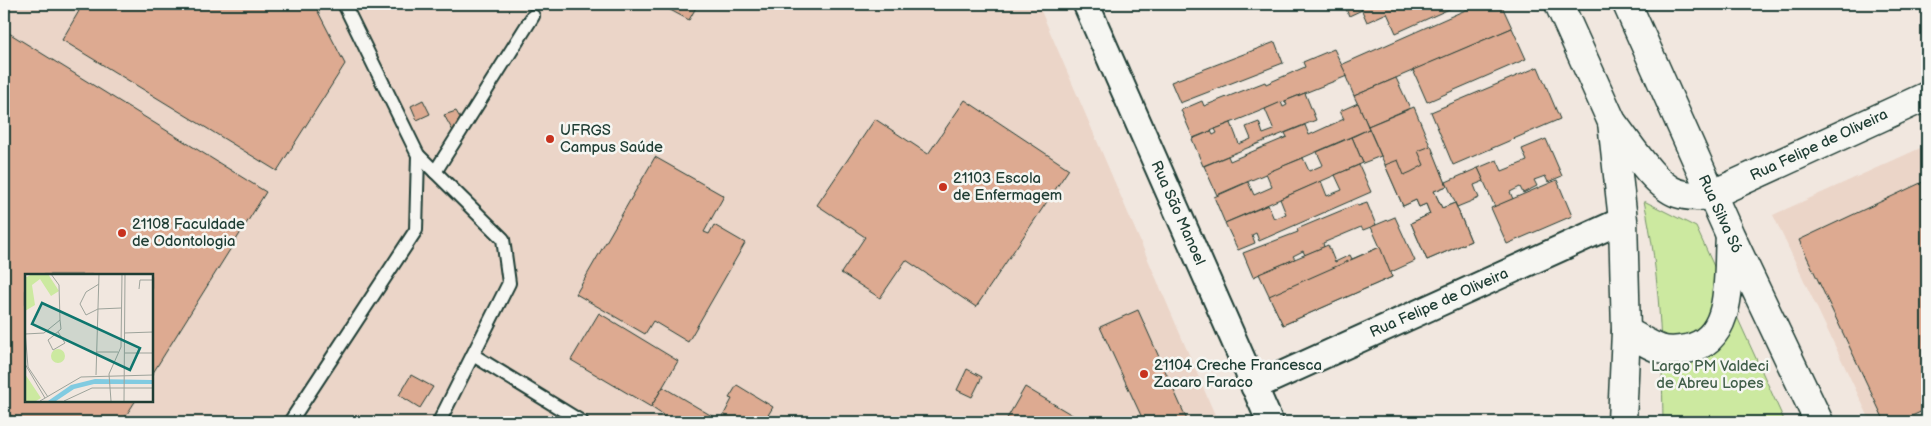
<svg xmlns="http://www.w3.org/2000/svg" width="1931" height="426" font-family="'Balsamiq Sans',sans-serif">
	<rect width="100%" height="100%" fill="#f1e7df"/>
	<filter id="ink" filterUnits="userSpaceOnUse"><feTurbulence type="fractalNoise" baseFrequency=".02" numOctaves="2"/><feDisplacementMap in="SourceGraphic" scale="10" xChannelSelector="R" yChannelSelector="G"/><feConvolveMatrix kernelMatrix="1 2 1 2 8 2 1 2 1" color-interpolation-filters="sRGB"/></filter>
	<g filter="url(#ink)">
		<!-- built -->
		<g fill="#ebd5c8" fill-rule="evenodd">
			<path d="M 4,4 L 1038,4 L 1218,422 L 4,422 ZM 26,275 L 151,275 L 151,400 L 26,400 Z"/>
			<polygon points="1927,145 1927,422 1871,422 1773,215"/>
		</g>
		<!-- green -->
		<path fill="#cce9a0" stroke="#76936a" d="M 1644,201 L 1696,227 L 1785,422 L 1663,422 C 1662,349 1660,273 1644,201 Z"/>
		<!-- building -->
		<g fill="#ddaa91" stroke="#1f3d34">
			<polygon points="68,4 314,4 345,64 277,171 62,40 79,11"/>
			<polygon points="659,4 698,4 689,20"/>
			<polygon points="1344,4 1359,4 1362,10 1349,16"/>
			<polygon points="1359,4 1472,4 1460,9 1458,5 1396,33 1387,13 1367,22"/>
			<polygon points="1479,4 1501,4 1512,28 1354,96 1341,65"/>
			<polygon points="1512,28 1526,59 1427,102 1413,70"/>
			<polygon points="4,30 266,192 151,376 151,275 26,275 26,400 136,400 122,422 22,422 4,411"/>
			<polygon points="1275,42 1283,63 1180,103 1171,82"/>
			<polygon points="1334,49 1347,76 1193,138 1181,110 1202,101 1204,106 1265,82 1266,84 1305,67 1303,62"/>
			<polygon points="1538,67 1560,119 1453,165 1431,112"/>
			<polygon points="1396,78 1410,108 1368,126 1354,96"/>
			<polygon points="1305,93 1316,120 1203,166 1192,139 1211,131 1213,135 1217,133 1215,129 1231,123 1239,144 1251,139 1246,127 1259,122 1263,134 1274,130 1265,109 1281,102 1283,107 1287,105 1285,101"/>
			<polygon points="423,100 430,114 417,120 411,106"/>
			<polygon points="965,100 1069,169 976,307 906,260 880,298 841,273 865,237 817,205 875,119 928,154"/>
			<polygon points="1358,103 1369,129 1217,195 1204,166 1228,156 1230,161 1287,137 1285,133 1305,125 1309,135 1344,119 1340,111"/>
			<polygon points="1414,107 1447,186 1434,191 1442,208 1455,203 1471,241 1427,260 1411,223 1430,214 1426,204 1419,207 1416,200 1403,206 1368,126"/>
			<polygon points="456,111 462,121 454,133 444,115"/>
			<polygon points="1369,129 1381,156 1363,163 1352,137"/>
			<polygon points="1352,137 1363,163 1225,223 1214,197 1248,182 1254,195 1272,187 1266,173 1303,158 1309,171 1323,165 1317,152"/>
			<polygon points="1546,139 1562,176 1548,182 1545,176 1534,180 1537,186 1523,193 1520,187 1510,192 1513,199 1495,207 1478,168 1497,160 1502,171 1527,161 1522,149"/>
			<polygon points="1431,146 1447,186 1434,191 1442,208 1455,203 1471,241 1427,260 1411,223 1430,214 1426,204 1419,207 1416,200 1403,206 1385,165 1398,160 1404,175 1411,172 1424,165 1418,151"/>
			<polygon points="655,157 724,196 704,232 709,234 714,225 745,243 688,342 653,321 645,334 576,294"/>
			<polygon points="1359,165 1371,192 1259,241 1256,233 1252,235 1255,243 1238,250 1225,223 1268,205 1274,219 1286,214 1280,199 1321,181 1327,196 1342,190 1335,175"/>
			<polygon points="1478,168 1484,181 1474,185 1479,198 1457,207 1446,182"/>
			<polygon points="1557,180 1572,216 1507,244 1491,208"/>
			<polygon points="1927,180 1927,409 1899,422 1885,422 1799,240"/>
			<polygon points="1367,203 1376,225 1363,230 1361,227 1323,243 1324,247 1305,255 1303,251 1293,256 1295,259 1253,277 1243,253 1298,232 1297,229 1357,204 1358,206"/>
			<polygon points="1395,217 1415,261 1391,272 1392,277 1283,325 1259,274 1328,245 1335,262 1350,255 1352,259 1380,247 1371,227"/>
			<polygon points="1380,247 1392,277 1283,325 1269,296"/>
			<polygon points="1138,310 1188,422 1144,422 1100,327"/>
			<polygon points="599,313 678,361 651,407 571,360"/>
			<polygon points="967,369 982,377 972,397 957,390"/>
			<polygon points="411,375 433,387 420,408 399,395"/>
			<polygon points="737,385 773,407 764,422 720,422 732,399 729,398"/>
			<polygon points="663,387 717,419 715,422 673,422 662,416 663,415 651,407"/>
			<polygon points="1025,387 1084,422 1005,422"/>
		</g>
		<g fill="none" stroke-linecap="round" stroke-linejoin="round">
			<!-- service casing -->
			<g stroke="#1f3d34" stroke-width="16">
				<g id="service">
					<polyline points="418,155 503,239 509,283 439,422"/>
					<polyline points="435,172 533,16"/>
					<polyline points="473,355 582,422"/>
					<polyline points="290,422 416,230 418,155 344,4"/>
				</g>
			</g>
			<!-- minor casing -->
			<g stroke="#1f3d34" stroke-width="29">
				<g id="minor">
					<polyline points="1086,4 1270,422"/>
					<polyline points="1254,387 1623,220"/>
				</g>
			</g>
			<!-- tertiary casing -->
			<g stroke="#1f3d34" stroke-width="31">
				<polyline id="tertiary" points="1711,195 1927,96"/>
			</g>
			<!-- secondary casing -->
			<g stroke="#1f3d34" stroke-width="31">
				<g id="secondary">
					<polyline points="1559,4 1612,122 1623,220 1626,331 1622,422"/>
					<polyline points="1627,4 1730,235 1819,422"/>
					<path d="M 1612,122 C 1628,142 1654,185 1677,193 C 1689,197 1700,196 1711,195"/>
					<path d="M 1626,331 C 1637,337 1648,345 1660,349 C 1669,352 1678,351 1687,349 C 1736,340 1727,273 1730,236"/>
				</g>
			</g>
			<!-- service -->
			<use href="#service" stroke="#f6f6f2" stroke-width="12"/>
			<!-- minor -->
			<use href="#minor" stroke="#f6f6f2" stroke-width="25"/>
			<!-- tertiary -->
			<use href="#tertiary" stroke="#f6f6f2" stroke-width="28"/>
			<!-- secondary -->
			<use href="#secondary" stroke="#f6f6f2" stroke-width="28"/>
		</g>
	</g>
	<!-- markers -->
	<g fill="#c8321e" stroke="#f6f6f2" stroke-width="2">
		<circle cx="550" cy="139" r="5"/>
		<circle cx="943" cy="187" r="5"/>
		<circle cx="122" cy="233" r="5"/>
		<circle cx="1144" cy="374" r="5"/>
	</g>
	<g text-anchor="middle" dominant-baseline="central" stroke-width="5" stroke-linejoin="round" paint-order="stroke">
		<!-- poi labels -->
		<g font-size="15" fill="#1f3d34" stroke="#f6f6f2" text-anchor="start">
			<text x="560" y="130">UFRGS<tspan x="560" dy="17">Campus Saúde</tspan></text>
			<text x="953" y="178">21103 Escola<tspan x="953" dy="17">de Enfermagem</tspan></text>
			<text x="132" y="224">21108 Faculdade<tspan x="132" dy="17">de Odontologia</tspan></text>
			<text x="1154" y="365">21104 Creche Francesca<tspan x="1154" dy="17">Zacaro Faraco</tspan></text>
		</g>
		<!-- street labels -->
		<g font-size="15" fill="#1f3d34" stroke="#f6f6f2">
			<text transform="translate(1819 145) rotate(-25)">Rua Felipe de Oliveira</text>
			<text transform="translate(1178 213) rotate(66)">Rua São Manoel</text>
			<text transform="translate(1720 214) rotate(65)">Rua Silva Só</text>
			<text transform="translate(1439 303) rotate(-24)">Rua Felipe de Oliveira</text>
		</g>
		<!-- park labels -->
		<g font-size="15" fill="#425f4a" stroke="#f6f6f2">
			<text x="1710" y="366">Largo PM Valdeci<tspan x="1710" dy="17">de Abreu Lopes</tspan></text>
		</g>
	</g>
	<!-- overview -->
	<g transform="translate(25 274)">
		<rect width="128" height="128" fill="#f1e7df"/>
		<path d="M 7,0 L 23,0 L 34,17 L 26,22 L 15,5 L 7,11 L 10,31 L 0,37 L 0,4 ZM26 82a7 7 0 1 1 14 0a7 7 0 1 1-14 0ZM 0,100 L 16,124 L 11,127 L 0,127 Z" fill="#cce9a0"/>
		<path d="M 70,105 L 127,106 L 127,110 L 69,110 L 49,115 L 31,127 L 23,127 L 46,111 Z" fill="#81cbe1"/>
		<path fill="none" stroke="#9da39b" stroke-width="1" d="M 114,15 L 115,6 L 128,6M 73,35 L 61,41 L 55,30 L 61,18 L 74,10M 73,35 L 96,34M 0,57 L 3,93 L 23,123M 33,58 L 40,69 L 28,76 L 23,66 L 28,62 L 36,55 L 35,46M 99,59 L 128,58M 0,60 L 19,59 L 35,46 L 34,11 L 26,0M 72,78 L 93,78M 100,79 L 128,79M 0,90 L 20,124M 71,101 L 74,0M 15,127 L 56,103 L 128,101M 39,127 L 67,114 L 128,114M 86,127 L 84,100 L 96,73 L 97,0M 99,127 L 100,0"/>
		<path fill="#0f766e" fill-opacity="0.15" stroke="#0f766e" stroke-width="2.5" d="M 17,29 L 115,74 L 105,96 L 7,50 Z"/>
		<rect width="128" height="128" fill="none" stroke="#1f3d34" stroke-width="2.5"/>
	</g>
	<!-- margin -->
	<rect width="1931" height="426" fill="none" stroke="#f6f6f2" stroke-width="20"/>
	<rect x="10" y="10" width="1911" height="406" fill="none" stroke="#1f3d34" stroke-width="2" filter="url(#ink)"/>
</svg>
